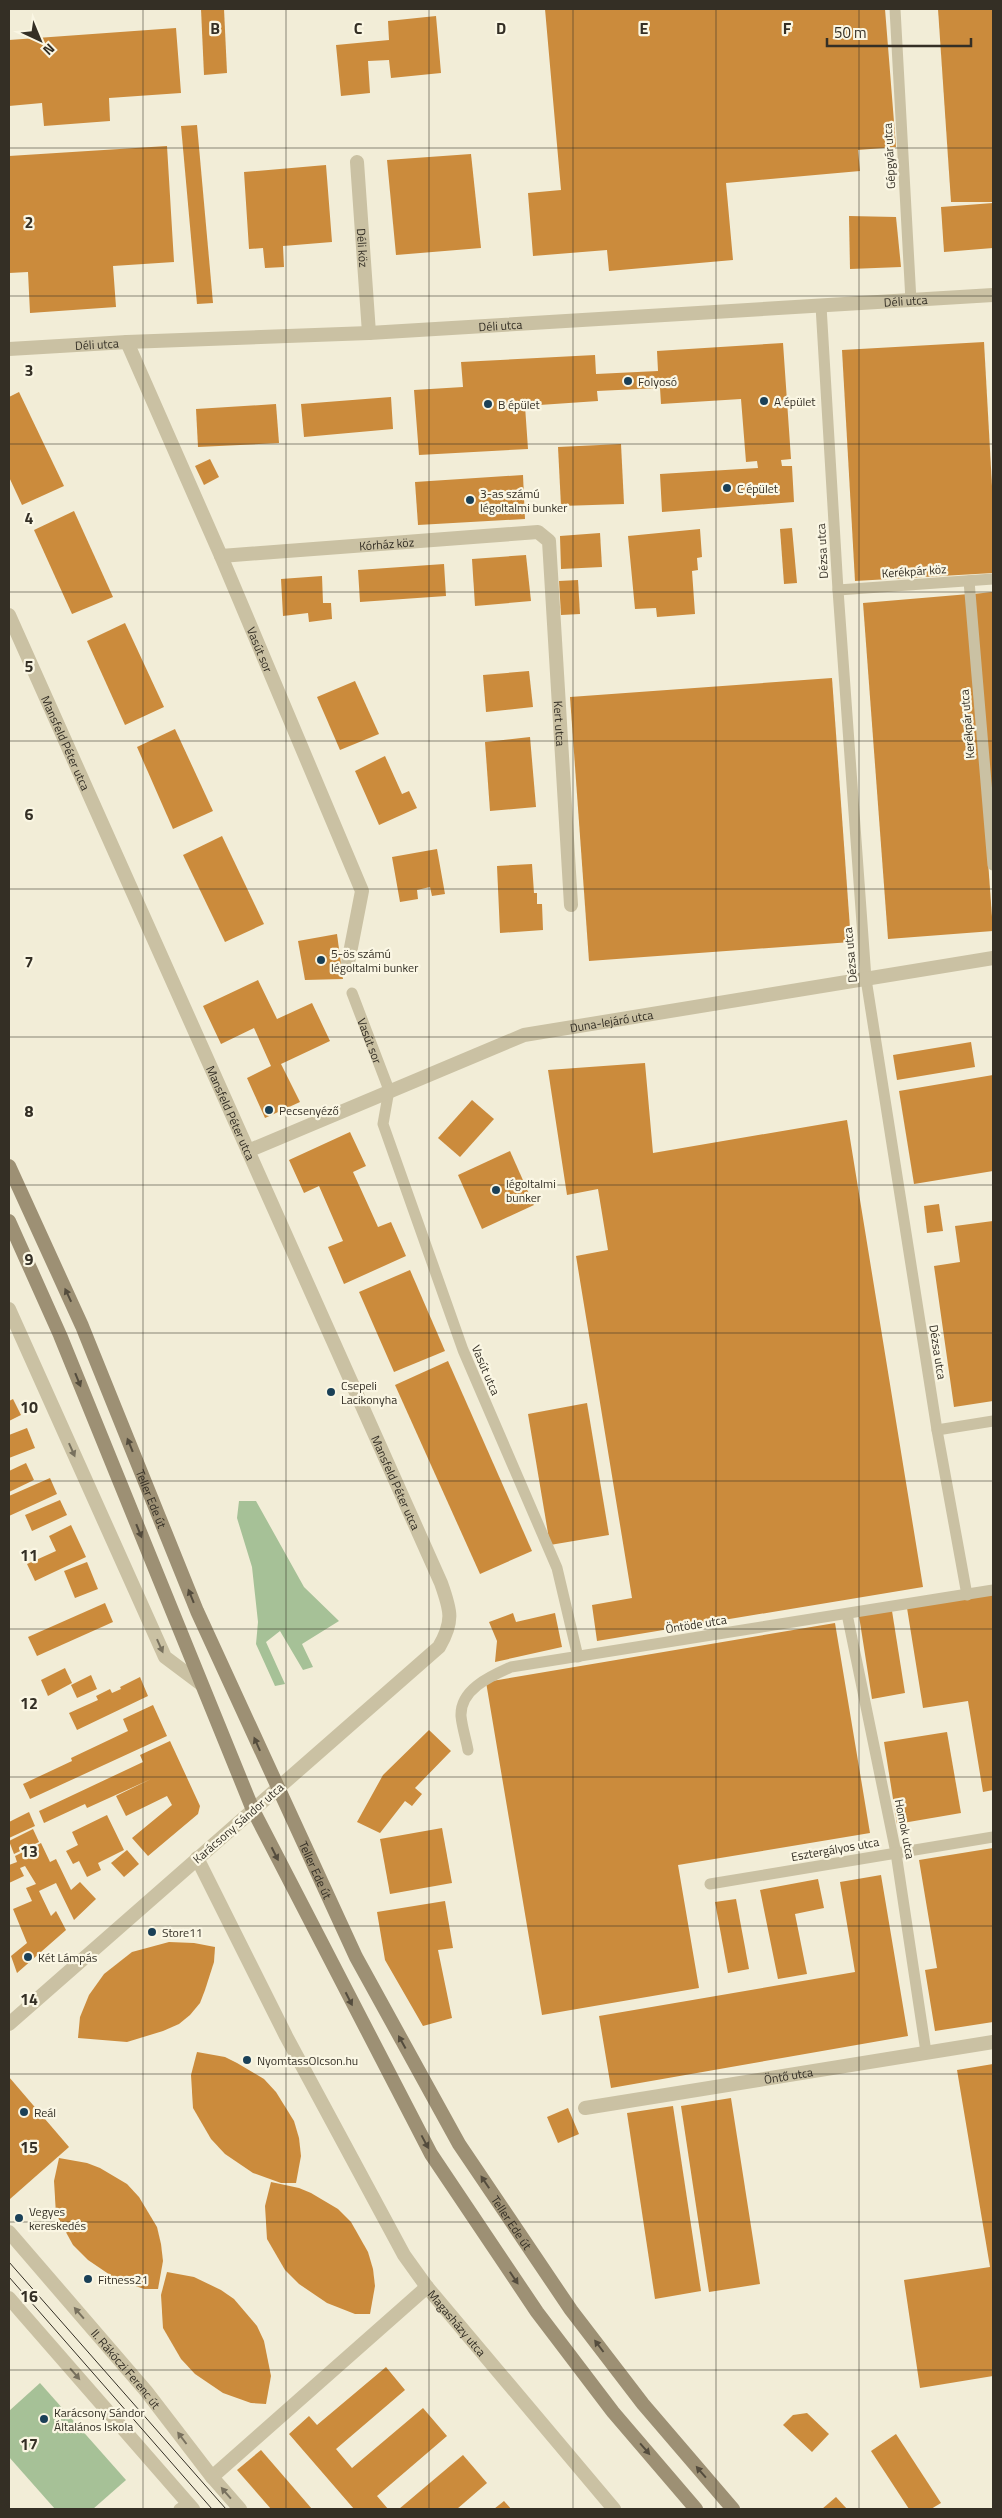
<svg xmlns="http://www.w3.org/2000/svg" width="1002" height="2518" font-family="'Titillium Web',sans-serif">
	<rect width="100%" height="100%" fill="#f2edd7"/>
	<!-- green -->
	<g fill="#a6c197">
		<polygon points="239,1501 256,1501 304,1587 339,1621 302,1644 313,1667 303,1670 280,1631 266,1642 285,1684 275,1686 256,1644 258,1622 252,1567 237,1518"/>
		<polygon points="40,2383 126,2480 93,2509 55,2509 9,2457 9,2411"/>
	</g>
	<!-- building -->
	<g fill="#cb8b3c">
		<polygon points="201,9 224,9 227,73 204,75"/>
		<polygon points="545,9 885,9 896,147 858,150 860,171 726,183 733,260 609,271 607,250 533,256 528,193 561,190"/>
		<polygon points="938,9 993,9 993,202 951,202"/>
		<polygon points="436,16 441,73 391,78 389,60 368,61 370,93 341,96 336,45 389,40 388,21"/>
		<polygon points="176,28 181,93 109,98 110,121 44,126 42,103 9,106 9,40"/>
		<polygon points="197,125 213,303 197,304 181,126"/>
		<polygon points="167,146 174,262 113,266 116,307 30,313 28,272 9,273 9,156"/>
		<polygon points="471,154 481,248 396,255 387,160"/>
		<polygon points="326,165 332,242 283,246 284,267 265,268 263,248 249,249 244,172"/>
		<polygon points="993,203 993,248 944,252 941,207"/>
		<polygon points="849,216 896,217 901,267 850,269"/>
		<polygon points="984,342 993,504 993,573 855,581 842,350"/>
		<polygon points="783,343 791,459 781,460 782,466 792,466 794,502 662,512 660,474 758,468 757,461 746,462 741,399 661,404 660,388 597,391 598,401 525,406 528,449 419,455 414,390 463,387 461,362 595,355 596,374 658,371 657,351"/>
		<polygon points="19,392 64,486 22,505 9,477 9,397"/>
		<polygon points="391,397 393,429 304,437 301,404"/>
		<polygon points="276,404 279,443 198,447 196,409"/>
		<polygon points="621,444 624,504 561,506 558,447"/>
		<polygon points="210,459 219,477 204,485 195,466"/>
		<polygon points="523,475 525,519 418,525 415,482"/>
		<polygon points="74,511 113,597 72,614 34,530"/>
		<polygon points="792,528 797,583 784,584 780,529"/>
		<polygon points="700,529 702,557 697,558 698,570 692,571 695,614 657,617 656,608 635,609 628,536"/>
		<polygon points="600,533 602,567 561,569 560,536"/>
		<polygon points="526,555 531,601 475,606 472,559"/>
		<polygon points="444,564 446,596 360,602 358,570"/>
		<polygon points="322,576 323,603 331,603 332,619 309,622 308,613 283,616 281,579"/>
		<polygon points="578,580 580,614 561,615 559,581"/>
		<polygon points="993,592 993,824 973,594"/>
		<polygon points="969,594 993,931 888,939 863,603"/>
		<polygon points="125,623 164,707 125,725 87,641"/>
		<polygon points="529,671 533,707 486,712 483,675"/>
		<polygon points="832,678 851,942 589,961 570,697"/>
		<polygon points="355,681 379,734 340,750 317,697"/>
		<polygon points="175,729 213,811 173,829 137,747"/>
		<polygon points="530,737 536,807 490,811 485,742"/>
		<polygon points="385,756 402,794 409,791 417,808 379,825 355,771"/>
		<polygon points="222,836 264,924 225,942 183,855"/>
		<polygon points="437,849 445,894 432,896 430,887 417,890 418,899 400,902 392,857"/>
		<polygon points="532,864 534,893 537,893 537,904 542,904 543,930 500,933 497,866"/>
		<polygon points="337,934 343,979 305,980 298,941"/>
		<polygon points="258,980 277,1019 312,1003 330,1041 281,1064 300,1102 265,1118 247,1078 271,1066 254,1028 221,1044 203,1006"/>
		<polygon points="971,1042 975,1067 897,1080 893,1055"/>
		<polygon points="645,1063 653,1153 847,1120 923,1587 597,1641 592,1605 632,1598 576,1256 608,1250 598,1189 567,1195 548,1070"/>
		<polygon points="993,1075 993,1171 914,1184 899,1091"/>
		<polygon points="472,1100 494,1119 460,1157 438,1138"/>
		<polygon points="350,1132 366,1166 353,1172 378,1227 391,1222 406,1256 344,1284 328,1247 343,1241 319,1186 304,1193 289,1160"/>
		<polygon points="510,1151 534,1205 482,1229 458,1175"/>
		<polygon points="939,1204 943,1231 927,1233 924,1206"/>
		<polygon points="993,1221 993,1401 954,1407 934,1266 960,1262 955,1226"/>
		<polygon points="410,1270 445,1351 394,1372 359,1292"/>
		<polygon points="448,1361 532,1551 480,1574 395,1385"/>
		<polygon points="13,1399 21,1415 9,1421 9,1401"/>
		<polygon points="587,1403 609,1535 550,1545 528,1414"/>
		<polygon points="27,1428 35,1448 9,1458 9,1435"/>
		<polygon points="26,1463 34,1480 9,1492 9,1471"/>
		<polygon points="50,1478 57,1494 9,1516 9,1496"/>
		<polygon points="60,1500 67,1515 32,1531 25,1515"/>
		<polygon points="71,1525 86,1557 35,1581 27,1564 56,1551 49,1536"/>
		<polygon points="87,1562 98,1589 75,1598 64,1571"/>
		<polygon points="993,1594 993,1790 983,1792 968,1701 923,1708 907,1608"/>
		<polygon points="105,1603 113,1622 37,1656 28,1637"/>
		<polygon points="892,1611 905,1693 872,1699 859,1616"/>
		<polygon points="513,1613 516,1622 555,1613 562,1647 495,1662 497,1641 489,1622"/>
		<polygon points="835,1623 870,1833 678,1865 699,1988 542,2015 486,1682"/>
		<polygon points="65,1668 72,1683 48,1696 41,1680"/>
		<polygon points="91,1675 97,1689 77,1698 71,1685"/>
		<polygon points="140,1677 148,1696 77,1730 69,1713 98,1700 96,1696 110,1689 112,1693 121,1689 120,1687"/>
		<polygon points="153,1705 167,1736 30,1799 23,1784 72,1761 71,1758 128,1731 123,1719"/>
		<polygon points="429,1730 451,1751 415,1788 422,1794 412,1806 405,1801 380,1833 357,1822 383,1775"/>
		<polygon points="947,1732 961,1813 897,1824 884,1742"/>
		<polygon points="170,1741 200,1806 198,1814 148,1856 132,1838 172,1805 167,1796 126,1816 116,1796 151,1779 87,1808 85,1804 44,1823 39,1811 143,1762 140,1755"/>
		<polygon points="29,1812 35,1826 9,1838 9,1822"/>
		<polygon points="107,1815 124,1850 98,1863 101,1870 87,1877 79,1861 73,1864 66,1851 78,1845 72,1832"/>
		<polygon points="442,1828 452,1883 390,1894 380,1839"/>
		<polygon points="33,1829 39,1842 14,1854 9,1841"/>
		<polygon points="41,1843 50,1862 56,1859 71,1890 80,1882 96,1899 74,1920 56,1883 39,1891 51,1916 56,1911 66,1930 17,1973 11,1956 27,1943 13,1909 32,1901 26,1888 36,1884 25,1866 20,1868 24,1876 9,1883 9,1865 17,1862 15,1856"/>
		<polygon points="993,1848 993,2022 935,2031 925,1970 937,1968 919,1860"/>
		<polygon points="127,1850 139,1864 124,1877 111,1863"/>
		<polygon points="881,1875 908,2036 611,2088 599,2016 855,1972 840,1882"/>
		<polygon points="818,1879 824,1908 795,1914 807,1974 778,1979 760,1890"/>
		<polygon points="736,1899 749,1969 728,1973 715,1902"/>
		<polygon points="445,1901 453,1948 438,1950 452,2018 423,2026 385,1960 377,1912"/>
		<polygon points="169,1942 194,1943 215,1947 214,1962 205,1990 200,2003 190,2015 179,2024 163,2031 127,2042 78,2038 80,2017 89,1995 104,1974 132,1952"/>
		<polygon points="197,2052 225,2057 237,2063 264,2079 276,2092 294,2121 299,2138 301,2156 296,2183 281,2183 253,2173 225,2154 211,2139 193,2108 191,2075"/>
		<polygon points="993,2064 993,2376 920,2388 904,2280 990,2267 957,2070"/>
		<polygon points="9,2077 69,2147 10,2199 9,2198"/>
		<polygon points="731,2098 760,2284 709,2292 681,2106"/>
		<polygon points="673,2106 701,2291 655,2299 627,2113"/>
		<polygon points="568,2108 579,2134 558,2143 547,2117"/>
		<polygon points="59,2158 87,2163 100,2168 127,2184 139,2197 157,2227 161,2244 163,2261 158,2289 144,2289 116,2279 88,2260 73,2245 56,2214 54,2181"/>
		<polygon points="271,2182 299,2188 311,2193 338,2209 351,2222 368,2252 373,2269 375,2286 370,2314 355,2314 327,2303 299,2284 285,2270 267,2239 265,2206"/>
		<polygon points="167,2272 194,2277 221,2290 234,2299 257,2326 264,2341 271,2376 266,2404 251,2403 223,2393 195,2374 181,2359 163,2328 161,2295"/>
		<polygon points="386,2367 405,2390 336,2449 352,2468 423,2408 447,2436 377,2496 388,2509 354,2509 289,2434 309,2416 317,2425"/>
		<polygon points="807,2413 829,2434 812,2452 783,2425 793,2415"/>
		<polygon points="896,2434 941,2503 931,2509 909,2509 871,2451"/>
		<polygon points="261,2450 312,2509 271,2509 237,2470"/>
		<polygon points="463,2455 487,2483 457,2509 399,2509"/>
		<polygon points="836,2497 847,2509 822,2509"/>
		<polygon points="504,2501 511,2509 494,2509"/>
	</g>
	<g fill="none" stroke-linecap="round" stroke-linejoin="round">
		<!-- service -->
		<g stroke="#cac1a3" stroke-width="11">
			<polyline points="895,9 911,301"/>
			<polyline points="821,306 838,590 866,979 937,1430 967,1595"/>
			<polyline points="969,581 993,865"/>
			<polyline points="838,590 993,579"/>
			<path id="s1" d="M 352,993 L 389,1090 L 383,1124 L 463,1350 L 557,1568 L 578,1657"/>
			<polyline points="937,1430 993,1421"/>
			<polyline points="847,1614 896,1853 926,2052"/>
			<path d="M 468,1750 C 466,1739 462,1727 461,1716 C 460,1689 491,1676 511,1667 L 993,1590"/>
			<polyline points="710,1884 993,1837"/>
			<polyline points="179,2509 188,2503"/>
		</g>
		<!-- minor -->
		<g stroke="#cac1a3" stroke-width="14">
			<path id="s2" d="M 357,162 L 369,333"/>
			<path id="s3" d="M 127,342 L 221,556 L 362,891 L 348,963"/>
			<path id="s4" d="M 221,556 L 538,532 L 549,541 L 571,905"/>
			<path id="s5" d="M 248,1151 L 524,1035 L 993,958"/>
			<polyline points="9,1309 165,1657 201,1684"/>
			<path id="s6" d="M 197,1858 L 286,2036 L 404,2255 L 427,2287 L 614,2509"/>
			<polyline points="9,2024 253,1810"/>
			<path id="s7" d="M 585,2108 L 993,2042"/>
			<polyline points="212,2477 427,2287"/>
		</g>
		<!-- tertiary -->
		<g stroke="#cac1a3" stroke-width="14">
			<path id="s8" d="M 9,349 L 127,342 L 369,333 L 993,295"/>
			<path id="s9" d="M 9,615 L 441,1583 C 451,1611 454,1621 439,1647 L 253,1810"/>
			<path id="s10" d="M 9,2232 L 146,2391 L 212,2477 L 240,2509"/>
			<polyline points="9,2298 193,2509"/>
		</g>
		<!-- secondary -->
		<g stroke="#9d9074" stroke-width="14">
			<path id="s11" d="M 9,1166 L 82,1326 L 197,1611 L 356,1957 L 459,2144 L 571,2310 L 643,2404 L 733,2509"/>
			<polyline points="9,1221 60,1335 253,1810 431,2154 537,2312 613,2412 696,2509"/>
		</g>
		<!-- tram -->
		<g stroke="#342f25" stroke-width="1">
			<polyline points="9,2262 226,2509"/>
			<polyline points="9,2277 212,2509"/>
		</g>
	</g>
	<!-- one-way arrows -->
	<defs><path id="oneway-solid" d="M-6-.8H1V-3.2L6.5 0L1 3.2V.8H-6Z" transform="scale(1.25)"/></defs>
	<g fill="#544c3d">
		<use href="#oneway-solid" transform="translate(68 1295) rotate(-115)"/>
		<use href="#oneway-solid" transform="translate(78 1380) rotate(68)"/>
		<use href="#oneway-solid" transform="translate(130 1445) rotate(-112)"/>
		<use href="#oneway-solid" transform="translate(139 1531) rotate(68)"/>
		<use href="#oneway-solid" transform="translate(191 1596) rotate(-112)"/>
		<use href="#oneway-solid" transform="translate(257 1744) rotate(-114)"/>
		<use href="#oneway-solid" transform="translate(275 1854) rotate(63)"/>
		<use href="#oneway-solid" transform="translate(349 1999) rotate(63)"/>
		<use href="#oneway-solid" transform="translate(402 2042) rotate(-119)"/>
		<use href="#oneway-solid" transform="translate(425 2142) rotate(62)"/>
		<use href="#oneway-solid" transform="translate(485 2182) rotate(-124)"/>
		<use href="#oneway-solid" transform="translate(514 2278) rotate(56)"/>
		<use href="#oneway-solid" transform="translate(599 2346) rotate(-127)"/>
		<use href="#oneway-solid" transform="translate(645 2449) rotate(49)"/>
		<use href="#oneway-solid" transform="translate(701 2472) rotate(-131)"/>
	</g>
	<g fill="#78715e">
		<use href="#oneway-solid" transform="translate(72 1450) rotate(66)"/>
		<use href="#oneway-solid" transform="translate(160 1646) rotate(66)"/>
		<use href="#oneway-solid" transform="translate(79 2313) rotate(-131)"/>
		<use href="#oneway-solid" transform="translate(75 2374) rotate(49)"/>
		<use href="#oneway-solid" transform="translate(182 2438) rotate(-127)"/>
		<use href="#oneway-solid" transform="translate(226 2493) rotate(-131)"/>
	</g>
	<!-- grid -->
	<path fill="none" stroke="#342f25" stroke-width="1" stroke-opacity="0.55" d="M 143,9 L 143,2509M 286,9 L 286,2509M 429,9 L 429,2509M 573,9 L 573,2509M 716,9 L 716,2509M 859,9 L 859,2509M 9,148 L 993,148M 9,296 L 993,296M 9,444 L 993,444M 9,592 L 993,592M 9,741 L 993,741M 9,889 L 993,889M 9,1037 L 993,1037M 9,1185 L 993,1185M 9,1333 L 993,1333M 9,1481 L 993,1481M 9,1629 L 993,1629M 9,1777 L 993,1777M 9,1926 L 993,1926M 9,2074 L 993,2074M 9,2222 L 993,2222M 9,2370 L 993,2370"/>
	<!-- markers -->
	<g fill="#1a4057" stroke="#faf6e3" stroke-width="2">
		<circle cx="628" cy="381" r="5"/>
		<circle cx="764" cy="401" r="5"/>
		<circle cx="488" cy="404" r="5"/>
		<circle cx="727" cy="488" r="5"/>
		<circle cx="470" cy="500" r="5"/>
		<circle cx="321" cy="960" r="5"/>
		<circle cx="269" cy="1110" r="5"/>
		<circle cx="496" cy="1190" r="5"/>
		<circle cx="331" cy="1392" r="5"/>
		<circle cx="152" cy="1932" r="5"/>
		<circle cx="28" cy="1957" r="5"/>
		<circle cx="247" cy="2060" r="5"/>
		<circle cx="24" cy="2112" r="5"/>
		<circle cx="19" cy="2218" r="5"/>
		<circle cx="88" cy="2279" r="5"/>
		<circle cx="44" cy="2419" r="5"/>
	</g>
	<g text-anchor="middle" dominant-baseline="central" stroke-width="4.5" stroke-linejoin="round" paint-order="stroke">
		<!-- street labels -->
		<g font-size="12" fill="#342f25" stroke="#faf6e3">
			<text transform="translate(889 156) rotate(-93)">Gépgyár utca</text>
			<text stroke="none"><textPath href="#s2" startOffset="86">Déli köz</textPath></text>
			<text stroke="none"><textPath href="#s8" startOffset="898">Déli utca</textPath></text>
			<text stroke="none"><textPath href="#s8" startOffset="492">Déli utca</textPath></text>
			<text stroke="none"><textPath href="#s8" startOffset="88">Déli utca</textPath></text>
			<text stroke="none"><textPath href="#s4" startOffset="166">Kórház köz</textPath></text>
			<text transform="translate(822 551) rotate(-93)">Dézsa utca</text>
			<text transform="translate(914 571) rotate(-4)">Kerékpár köz</text>
			<text stroke="none"><textPath href="#s3" startOffset="335">Vasút sor</textPath></text>
			<text stroke="none"><textPath href="#s4" startOffset="515">Kert utca</textPath></text>
			<text transform="translate(967 724) rotate(-95)">Kerékpár utca</text>
			<text stroke="none"><textPath href="#s9" startOffset="140">Mansfeld Péter utca</textPath></text>
			<text transform="translate(850 955) rotate(-95)">Dézsa utca</text>
			<text stroke="none"><textPath href="#s5" startOffset="388">Duna-lejáró utca</textPath></text>
			<text stroke="none"><textPath href="#s1" startOffset="51">Vasút sor</textPath></text>
			<text stroke="none"><textPath href="#s9" startOffset="545">Mansfeld Péter utca</textPath></text>
			<text transform="translate(938 1352) rotate(81)">Dézsa utca</text>
			<text transform="translate(486 1370) rotate(67)">Vasút utca</text>
			<text stroke="none"><textPath href="#s9" startOffset="950">Mansfeld Péter utca</textPath></text>
			<text stroke="none"><textPath href="#s11" startOffset="362">Teller Ede út</textPath></text>
			<text transform="translate(696 1624) rotate(-9)">Öntöde utca</text>
			<text transform="translate(238 1823) rotate(-41)">Karácsony Sándor utca</text>
			<text transform="translate(905 1829) rotate(79)">Homok utca</text>
			<text transform="translate(835 1849) rotate(-10)">Esztergályos utca</text>
			<text stroke="none"><textPath href="#s11" startOffset="768">Teller Ede út</textPath></text>
			<text stroke="none"><textPath href="#s7" startOffset="206">Öntő utca</textPath></text>
			<text stroke="none"><textPath href="#s11" startOffset="1172">Teller Ede út</textPath></text>
			<text stroke="none"><textPath href="#s6" startOffset="534">Magasházy utca</textPath></text>
			<text stroke="none"><textPath href="#s10" startOffset="180">II. Rákóczi Ferenc út</textPath></text>
		</g>
		<!-- poi labels -->
		<g font-size="12" fill="#342f25" stroke="#faf6e3" text-anchor="start">
			<text x="638" y="381">Folyosó</text>
			<text x="774" y="401">A épület</text>
			<text x="498" y="404">B épület</text>
			<text x="737" y="488">C épület</text>
			<text x="480" y="493">3-as számú<tspan x="480" dy="14">légoltalmi bunker</tspan></text>
			<text x="331" y="953">5-ös számú<tspan x="331" dy="14">légoltalmi bunker</tspan></text>
			<text x="279" y="1110">Pecsenyéző</text>
			<text x="506" y="1183">légoltalmi<tspan x="506" dy="14">bunker</tspan></text>
			<text x="341" y="1385">Csepeli<tspan x="341" dy="14">Lacikonyha</tspan></text>
			<text x="162" y="1932">Store11</text>
			<text x="38" y="1957">Két Lámpás</text>
			<text x="257" y="2060">NyomtassOlcson.hu</text>
			<text x="34" y="2112">Reál</text>
			<text x="29" y="2211">Vegyes<tspan x="29" dy="14">kereskedés</tspan></text>
			<text x="98" y="2279">Fitness21</text>
			<text x="54" y="2412">Karácsony Sándor<tspan x="54" dy="14">Általános Iskola</tspan></text>
		</g>
	</g>
	<g font-size="16" text-anchor="middle" font-weight="bold" fill="#342f25" stroke="#faf6e3" stroke-width="4.5" stroke-linejoin="round" paint-order="stroke">
		<text x="215" y="34">B</text>
		<text x="358" y="34">C</text>
		<text x="501" y="34">D</text>
		<text x="644" y="34">E</text>
		<text x="787" y="34">F</text>
		<text x="29" y="228">2</text>
		<text x="29" y="376">3</text>
		<text x="29" y="524">4</text>
		<text x="29" y="672">5</text>
		<text x="29" y="820">6</text>
		<text x="29" y="968">7</text>
		<text x="29" y="1117">8</text>
		<text x="29" y="1265">9</text>
		<text x="29" y="1413">10</text>
		<text x="29" y="1561">11</text>
		<text x="29" y="1709">12</text>
		<text x="29" y="1857">13</text>
		<text x="29" y="2005">14</text>
		<text x="29" y="2153">15</text>
		<text x="29" y="2302">16</text>
		<text x="29" y="2450">17</text>
	</g>
	<!-- border -->
	<rect width="1002" height="2518" fill="none" stroke="#342f25" stroke-width="20"/>
	<!-- north arrow -->
	<g transform="translate(40 40) rotate(136)" stroke="#faf6e3" stroke-width="4" paint-order="stroke">
	<path d="M0-4L9 19L0 12L-9 19Z" fill="#342f25"/>
	<text y="-8" font-size="14" font-weight="bold" text-anchor="middle" fill="#342f25">N</text>
	</g>
	<!-- scale -->
	<path d="M827 38v8h144v-8" fill="none" stroke="#342f25" stroke-width="2.5"/>
	<text x="834" y="38" font-size="15" fill="#342f25" stroke="#faf6e3" stroke-width="4" paint-order="stroke">50 m</text>
</svg>
